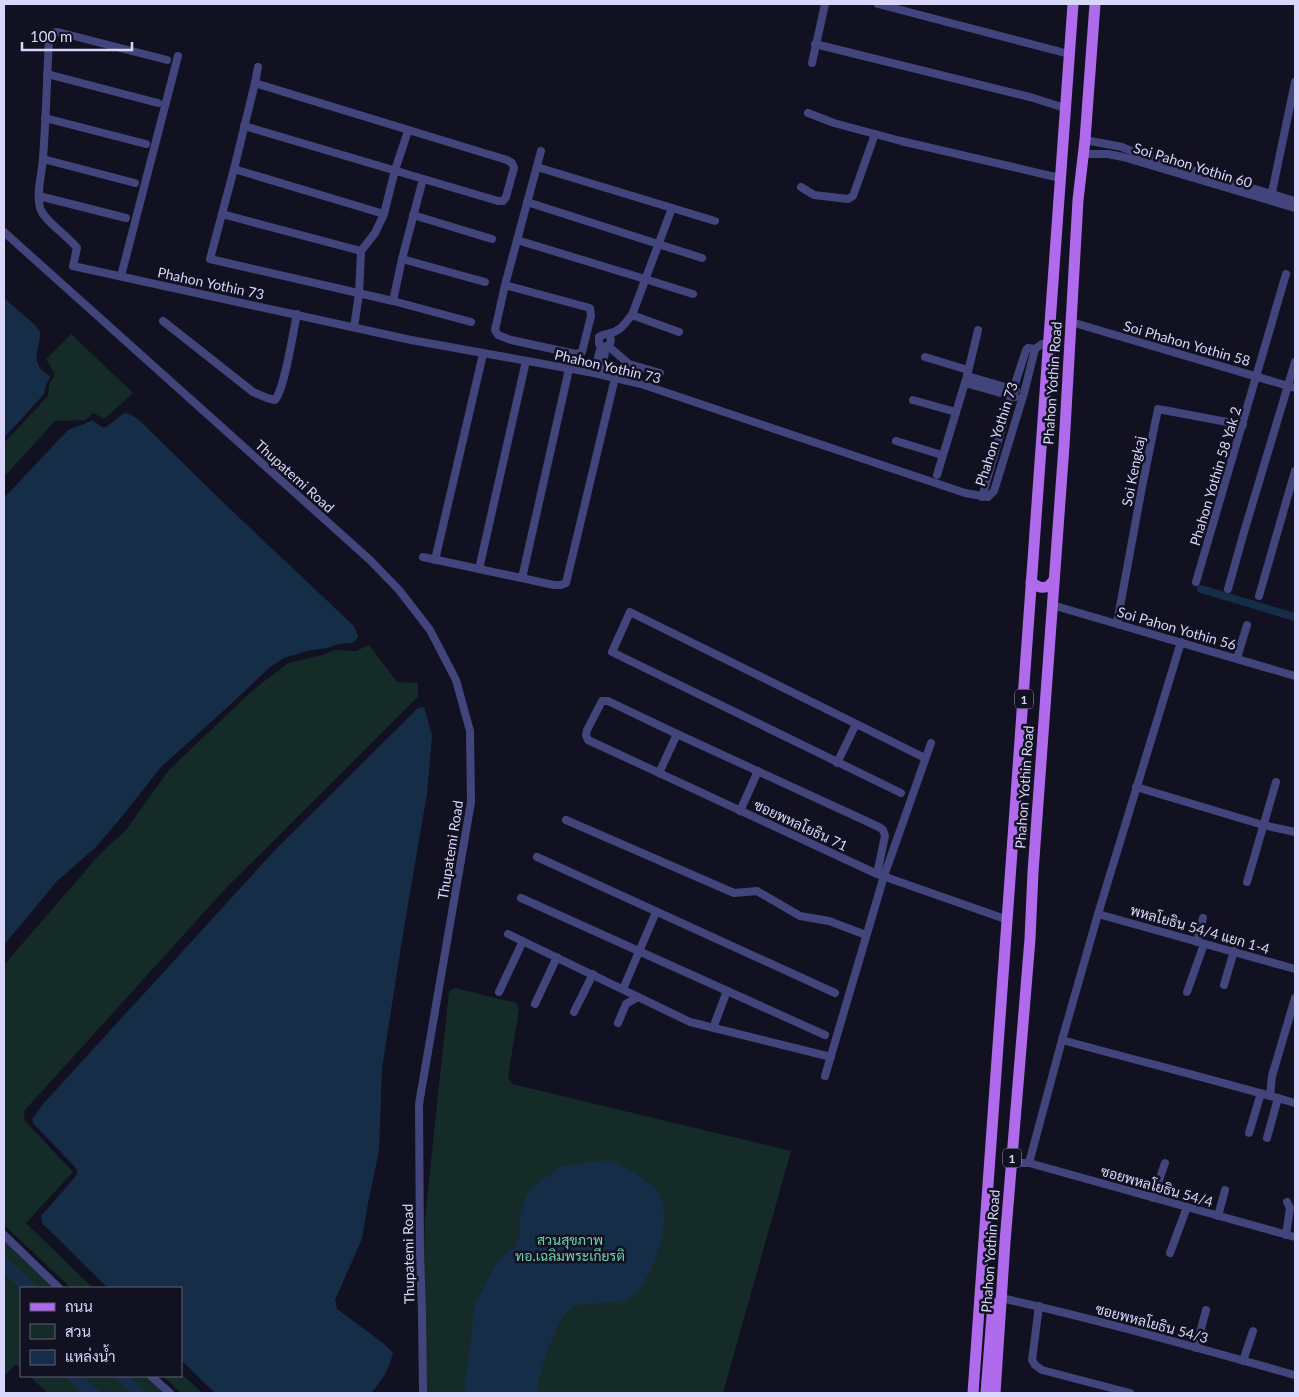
<svg xmlns="http://www.w3.org/2000/svg" width="1299" height="1397" font-family="Lato,Sarabun,sans-serif">
	<rect width="100%" height="100%" fill="#121122"/>
	<!-- green -->
	<g fill="#152b28">
		<polygon points="71,334 133,393 104,419 93,413 86,420 55,421 4,477 4,443 48,396 49,385 55,374 46,359"/>
		<polygon points="369,645 397,682 418,683 418,697 226,888 25,1110 24,1120 73,1172 26,1223 93,1288 71,1288 4,1225 4,965 100,854 126,830 169,770 253,690 288,663 323,655 334,650 356,651"/>
		<polygon points="455,988 516,1003 519,1009 508,1077 512,1084 791,1151 723,1393 422,1393 422,1313 425,1218 449,991"/>
		<polygon points="4,1238 57,1288 21,1288 21,1369 16,1364 4,1376"/>
		<polygon points="181,1373 202,1393 181,1393 163,1376 181,1376"/>
		<polygon points="29,1376 149,1376 167,1393 48,1393"/>
	</g>
	<!-- water -->
	<g fill="#162d47">
		<path d="M 4,298 L 35,325 L 40,332 C 41,343 33,356 39,366 C 41,371 47,373 50,377 L 46,385 L 44,394 L 4,438 Z"/>
		<path d="M 124,413 L 130,414 L 139,420 L 230,509 L 354,626 L 358,636 L 356,640 L 352,643 L 339,644 L 327,648 L 307,651 L 284,658 L 270,667 L 230,705 L 161,767 L 120,819 L 95,848 L 57,881 L 4,945 L 4,498 L 67,431 C 75,426 84,425 92,420 L 102,427 L 106,427 Z"/>
		<path d="M 424,707 L 432,735 L 427,794 L 404,928 L 382,1068 L 379,1151 L 368,1203 L 362,1239 L 335,1300 L 337,1309 L 383,1343 L 393,1353 C 389,1369 382,1381 371,1393 L 215,1393 L 181,1360 L 181,1288 L 108,1288 L 42,1223 L 41,1216 L 76,1176 L 77,1172 L 75,1167 L 34,1124 L 32,1119 L 44,1103 L 276,849 L 418,708 Z"/>
		<path d="M 609,1160 C 625,1167 635,1172 649,1183 C 651,1185 655,1187 657,1190 C 663,1199 665,1213 664,1223 C 663,1242 647,1289 630,1298 C 611,1308 578,1297 565,1314 C 555,1327 537,1377 538,1393 L 466,1393 L 466,1375 L 475,1304 L 496,1264 L 503,1255 L 515,1247 L 520,1234 L 519,1217 L 526,1195 L 539,1182 L 562,1166 Z"/>
		<polygon points="4,1255 38,1288 21,1288 21,1290 4,1273"/>
		<polygon points="64,1376 83,1376 102,1393 82,1393"/>
		<polygon points="113,1376 129,1376 147,1393 132,1393"/>
	</g>
	<g fill="none" stroke-linecap="round" stroke-linejoin="round">
		<!-- canal -->
		<polyline stroke="#162d47" stroke-width="8" points="1201,589 1295,617"/>
		<!-- minor -->
		<g stroke="#42457b" stroke-width="8">
			<polyline points="878,4 1069,54"/>
			<polyline points="815,44 1030,97 1065,108"/>
			<path d="M 167,60 L 58,32 L 53,33 L 49,38 C 47,78 46,118 43,158 C 42,174 36,193 40,208 C 44,221 67,235 77,248 L 73,266 L 411,340 L 594,373 L 641,384 L 965,493 L 988,497 L 994,491 L 1024,393 L 1035,349 L 1042,344 L 1048,343"/>
			<polyline points="812,63 825,4"/>
			<polyline points="258,67 255,83 234,169 210,259 393,301 471,322"/>
			<polyline points="47,74 158,103"/>
			<polyline points="808,113 834,123 901,141 1060,178"/>
			<polyline points="45,118 146,144"/>
			<polyline points="244,126 498,201 503,201 506,197 514,168 512,163 507,160 255,83"/>
			<polyline points="1085,140 1122,147 1138,154 1295,201"/>
			<polyline points="1083,154 1108,154 1123,157 1295,208"/>
			<polyline points="43,159 135,183"/>
			<polyline points="537,167 715,221"/>
			<polyline points="234,169 384,214"/>
			<polyline points="801,187 814,195 848,199 853,196 875,134"/>
			<polyline points="39,196 126,218"/>
			<polyline points="1271,197 1295,82"/>
			<polyline points="527,202 702,258"/>
			<polyline points="222,214 361,251"/>
			<polyline points="413,215 492,239"/>
			<polyline points="4,232 370,560 399,590 430,630 456,680 470,731 471,802 419,1104 420,1252 422,1313 423,1393"/>
			<polyline points="517,240 645,279 693,294"/>
			<polyline points="402,259 485,282"/>
			<polyline points="121,276 178,56"/>
			<polyline points="505,285 590,308 591,316 582,352 576,354 511,340 498,335 495,330 505,285 541,151"/>
			<polyline points="393,301 402,259 423,179"/>
			<polyline points="632,315 679,332"/>
			<path d="M 163,321 L 253,392 L 267,398 L 275,400 C 285,388 293,332 297,314"/>
			<polyline points="1071,322 1295,388"/>
			<polyline points="354,327 359,294 361,251 375,233 384,214 395,170 408,131"/>
			<path d="M 608,334 C 613,339 611,347 603,347 L 599,344 L 599,337 C 603,334 605,335 610,333 C 621,331 625,323 632,315 L 672,208"/>
			<polyline points="608,346 629,364 660,373"/>
			<polyline points="925,357 968,370"/>
			<polyline points="594,373 601,346"/>
			<polyline points="601,374 606,347"/>
			<polyline points="967,376 1016,390"/>
			<polyline points="965,383 1015,397"/>
			<polyline points="913,400 956,412"/>
			<polyline points="896,441 942,455"/>
			<polyline points="937,475 967,376 978,330"/>
			<polyline points="982,497 1013,390 1026,350 1028,348 1035,349"/>
			<polyline points="423,557 554,585 561,585 566,583 615,378"/>
			<polyline points="435,560 483,354"/>
			<polyline points="479,569 526,361"/>
			<polyline points="522,578 569,369"/>
			<polyline points="1196,582 1286,274"/>
			<polyline points="1228,589 1244,532 1295,362"/>
			<polyline points="1259,596 1295,471"/>
			<polyline points="1052,605 1295,676"/>
			<polyline points="1117,623 1142,487 1158,409 1243,425"/>
			<polyline points="1237,658 1247,625"/>
			<polyline points="837,763 856,724"/>
			<polyline points="659,773 677,734"/>
			<polyline points="1136,787 1263,825 1295,832"/>
			<polyline points="901,793 612,652 630,612 925,758"/>
			<polyline points="740,811 758,771"/>
			<polyline points="566,820 734,893 757,891 800,916 829,921 866,935"/>
			<polyline points="537,857 835,993"/>
			<polyline points="877,874 885,836 883,830 879,827 677,734 608,701 602,701 587,730 586,735 588,740 877,874 1008,920"/>
			<polyline points="1247,882 1276,782"/>
			<polyline points="521,898 825,1035"/>
			<polyline points="1098,914 1295,969"/>
			<polyline points="508,934 690,1022 831,1057"/>
			<polyline points="1197,942 1203,918"/>
			<polyline points="1224,985 1234,951"/>
			<polyline points="623,989 656,912"/>
			<polyline points="499,992 523,941"/>
			<polyline points="1187,992 1204,944"/>
			<polyline points="535,1004 557,957"/>
			<polyline points="574,1012 593,974"/>
			<polyline points="618,1023 626,1004 638,997"/>
			<polyline points="713,1028 727,991"/>
			<path d="M 1062,1040 C 1139,1061 1218,1081 1295,1103"/>
			<polyline points="825,1076 884,876 931,743"/>
			<polyline points="1270,1096 1272,1076 1295,998"/>
			<polyline points="1249,1133 1261,1093"/>
			<polyline points="1267,1138 1278,1098"/>
			<polyline points="1012,1163 1029,1163 1295,1237"/>
			<polyline points="1029,1163 1062,1040 1098,914 1181,642"/>
			<polyline points="1153,1198 1165,1163"/>
			<polyline points="1218,1216 1225,1190"/>
			<polyline points="4,1235 59,1288"/>
			<polyline points="1286,1235 1290,1208 1287,1202"/>
			<polyline points="1170,1253 1187,1207"/>
			<path d="M 1001,1298 C 1100,1320 1198,1348 1295,1375"/>
			<polyline points="1039,1306 1032,1360 1035,1365 1042,1370 1130,1393"/>
			<polyline points="1196,1348 1206,1310"/>
			<polyline points="1243,1361 1253,1331"/>
			<polyline points="151,1376 170,1393"/>
		</g>
		<!-- primary -->
		<g stroke="#b06bed" stroke-width="11">
			<path d="M 1031,582 C 1037,587 1042,589 1049,586 L 1054,580"/>
			<polyline points="973,1393 1073,4"/>
			<polyline points="986,1393 993,1303"/>
			<polyline points="995,1393 1005,1242 1030,939 1033,872 1064,446 1078,200 1085,140 1095,4"/>
		</g>
	</g>
	<g text-anchor="middle" dominant-baseline="central" stroke-width="5" stroke-linejoin="round" paint-order="stroke">
		<!-- shield labels -->
		<g fill="#121122" stroke="#9d9cb9" stroke-width="1">
			<rect x="1015" y="689.5" width="18" height="19" rx="4"/>
			<rect x="1003" y="1148.5" width="18" height="19" rx="4"/>
		</g>
		<g font-size="12" font-weight="bold" fill="#d8d7fa">
			<text x="1024" y="699">1</text>
			<text x="1012" y="1158">1</text>
		</g>
		<!-- street labels -->
		<g font-size="14" fill="#d8d7fa" stroke="#121122">
			<text transform="translate(1193 165) rotate(17)">Soi Pahon Yothin 60</text>
			<text transform="translate(211 283) rotate(12)">Phahon Yothin 73</text>
			<text transform="translate(1187 343) rotate(16)">Soi Phahon Yothin 58</text>
			<text transform="translate(608 366) rotate(13)">Phahon Yothin 73</text>
			<text transform="translate(1052 383) rotate(-86)">Phahon Yothin Road</text>
			<text transform="translate(996 434) rotate(-72)">Phahon Yothin 73</text>
			<text transform="translate(1133 471) rotate(-79)">Soi Kengkaj</text>
			<text transform="translate(295 476) rotate(42)">Thupatemi Road</text>
			<text transform="translate(1215 476) rotate(-73)">Phahon Yothin 58 Yak 2</text>
			<text transform="translate(1177 628) rotate(16)">Soi Pahon Yothin 56</text>
			<text transform="translate(1024 787) rotate(-86)">Phahon Yothin Road</text>
			<text transform="translate(801 825) rotate(25)">ซอยพหลโยธิน 71</text>
			<text transform="translate(450 850) rotate(-81)">Thupatemi Road</text>
			<text transform="translate(1200 929) rotate(16)">พหลโยธิน 54/4 แยก 1-4</text>
			<text transform="translate(1157 1186) rotate(16)">ซอยพหลโยธิน 54/4</text>
			<text transform="translate(990 1251) rotate(-86)">Phahon Yothin Road</text>
			<text transform="translate(408 1254) rotate(-91)">Thupatemi Road</text>
			<text transform="translate(1152 1323) rotate(15)">ซอยพหลโยธิน 54/3</text>
		</g>
		<!-- park labels -->
		<g font-size="14" fill="#6cd1af" stroke="#121122">
			<text x="570" y="1239">สวนสุขภาพ<tspan x="570" dy="16">ทอ.เฉลิมพระเกียรติ</tspan></text>
		</g>
	</g>
	<!-- border -->
	<rect width="1299" height="1397" fill="none" stroke="#d8d7fa" stroke-width="10"/>
	<!-- legend -->
	<rect x="20" y="1287" width="162" height="90" fill="#121122" stroke="#616078"/>
	<rect x="30" y="1303" width="25" height="8" fill="#b06bed" stroke="#616078"/>
	<text x="65" y="1312" font-size="15" fill="#d8d7fa">ถนน</text>
	<rect x="30" y="1324" width="25" height="15" fill="#152b28" stroke="#616078"/>
	<text x="65" y="1337" font-size="15" fill="#d8d7fa">สวน</text>
	<rect x="30" y="1350" width="25" height="15" fill="#162d47" stroke="#616078"/>
	<text x="65" y="1362" font-size="15" fill="#d8d7fa">แหล่งน้ำ</text>
	<!-- scale -->
	<path d="M22 42v8h110v-8" fill="none" stroke="#d8d7fa" stroke-width="2.5"/>
	<text x="30" y="42" font-size="15" fill="#d8d7fa" stroke="#121122" stroke-width="4" paint-order="stroke">100 m</text>
</svg>
